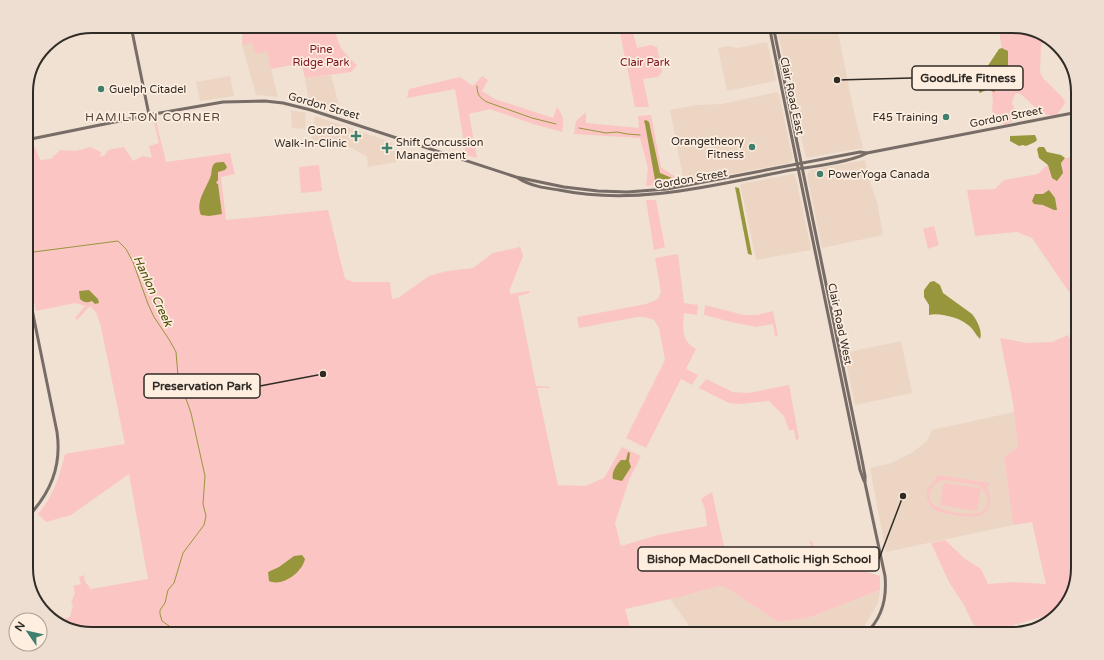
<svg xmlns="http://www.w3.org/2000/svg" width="1104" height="660" font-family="'Varela Round',sans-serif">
	<rect width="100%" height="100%" fill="#f0e1d3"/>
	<!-- built -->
	<g fill="#ecd6c3">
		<polygon points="778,27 837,27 854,112 863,148 806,158 777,29"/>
		<polygon points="243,30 301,63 271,69 278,97 256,95 242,45"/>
		<polygon points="767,42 776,80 775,81 727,91 718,48 728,46 737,48"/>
		<polygon points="331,75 341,113 309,103 305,78"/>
		<polygon points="230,76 234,96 200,101 196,82"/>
		<polygon points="777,92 779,94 793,159 789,163 684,183 670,110 696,105 722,104"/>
		<polygon points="291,110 306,113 305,129 292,128"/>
		<polygon points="315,116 391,142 393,144 397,162 368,167 367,157 354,149 346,146 322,140 311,141"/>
		<polygon points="865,160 870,182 877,202 883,235 822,248 807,175 810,170"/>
		<polygon points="793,174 795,174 811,248 810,250 756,260 740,184"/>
		<polygon points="901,341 912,393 855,405 844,353"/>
		<polygon points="1014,412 1018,447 1004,457 1013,525 886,552 870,468 891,463 913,452 927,441 932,430"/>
		<polygon points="719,586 725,587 778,622 808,618 880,590 878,603 864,627 856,634 695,634 670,599"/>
	</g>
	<!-- green -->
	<g fill="#fbc5c3" fill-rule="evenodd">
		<path d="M 998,26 L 1012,26 L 1045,35 L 1047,37 L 1041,45 L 1040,72 L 1043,78 L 1061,96 L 1065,101 L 1064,105 L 1056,116 C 1035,115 1034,102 1018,93 L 1015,94 L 1012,103 C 1017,112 1017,122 1005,125 L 995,118 L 992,110 L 993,101 L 989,75 L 987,74 L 988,71 L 992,71 L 996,67 L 1003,68 L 1006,49 L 1002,48 Z"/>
		<polygon points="619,28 632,28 637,48 651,45 657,47 662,72 658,77 643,79 649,107 635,107"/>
		<path d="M 243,30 L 335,30 C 339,48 343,52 357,65 L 351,72 L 305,78 L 301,63 L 271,69 L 267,51 L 255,54 L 252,43 L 242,45 Z"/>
		<path d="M 482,76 L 488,80 L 482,91 L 495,99 L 553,118 L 557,107 C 564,116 564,122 562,132 L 533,124 L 490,109 L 469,114 L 477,158 L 466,155 L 455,89 L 407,98 L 409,89 L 460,77 L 473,86 Z"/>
		<polygon points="27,85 34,119 26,121 26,88"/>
		<polygon points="586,112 586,123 639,128 638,116 651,115 661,167 674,176 676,184 646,186 648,168 640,138 574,134 576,121"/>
		<path d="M 156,121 L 166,162 L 230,153 L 235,174 L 221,177 L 226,220 L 328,210 L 345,279 L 354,282 L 390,282 L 392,299 L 398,298 L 429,276 L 447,271 L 473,268 L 493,253 L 520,247 L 516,232 L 523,256 L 510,289 L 510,294 L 529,291 L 530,293 L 518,296 L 536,386 L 550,387 L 550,388 L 537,388 L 558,485 L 585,486 L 604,478 L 622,447 L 641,456 L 629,480 L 615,523 L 621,546 L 658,535 L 707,526 L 705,509 L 701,499 L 712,492 L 725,551 L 739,550 L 743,562 L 757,567 L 812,556 L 810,541 L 812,541 L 815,555 L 880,576 L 880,590 L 808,618 L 778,622 L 725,587 L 719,586 L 679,597 L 625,609 L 632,634 L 92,634 L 59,625 L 56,622 L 70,617 L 73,605 L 71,603 L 75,593 L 73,586 L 81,584 L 79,577 L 84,575 L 85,582 L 91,589 L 148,579 L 129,474 L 71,515 L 46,522 L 38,514 C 54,495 59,478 65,454 L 125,444 L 101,327 L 96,312 L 90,306 L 77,320 L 75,318 L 85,306 L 75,303 L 36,311 L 26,258 L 26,149 L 35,147 L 40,160 L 51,159 L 60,150 L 76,151 L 90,147 L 101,152 L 100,157 L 105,155 L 108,150 L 124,147 L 133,161 L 143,156 L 152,158 L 149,146 L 159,143 L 154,122 Z"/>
		<polygon points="1072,157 1078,162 1078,319 1071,295 1032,238 1017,232 975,236 967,190 995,189 1004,180 1038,174 1048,164 1052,177 1063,167 1061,163 1065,158"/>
		<polygon points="319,165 322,191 301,193 299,167"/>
		<polygon points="646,200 656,200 665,247 654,250"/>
		<polygon points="934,226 939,245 928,249 923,229"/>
		<path d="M 678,254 L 684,303 L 698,305 L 697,315 L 684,313 C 683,328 681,341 696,349 L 686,369 L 698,375 L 692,385 L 681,379 L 646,448 L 626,438 L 665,360 L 659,328 L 654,320 L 645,317 L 637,317 L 579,328 L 577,317 L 646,304 L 658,299 L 661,292 L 655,258 Z"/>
		<polygon points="705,305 744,315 757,315 773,311 778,336 775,336 773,324 756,327 731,322 704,315"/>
		<polygon points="1068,335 1075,348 1078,348 1078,568 1069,601 1058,612 1008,627 979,628 973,624 964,605 949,582 931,543 945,540 964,558 981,569 988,584 1014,582 1046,584 1032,522 1013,525 1004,457 1018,447 1013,403 1000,338 1027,343 1052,342"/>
		<polygon points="706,379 733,392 748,393 789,385 799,439 796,440 794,430 789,430 784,416 769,401 740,404 729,403 699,388"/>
		<path d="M 937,475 L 990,483 L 989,486 L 986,486 C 993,497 992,512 978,516 C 970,518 939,514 933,509 C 930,506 928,502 927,498 C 924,485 936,484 937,475 ZM 945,480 L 977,485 C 989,490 993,508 978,513 C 970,516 936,511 931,502 C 926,492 934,481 945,480 Z"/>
		<polygon points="943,483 981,488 977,511 940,505"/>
	</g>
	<!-- water -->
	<g fill="#97963c">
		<polygon points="1002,48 1008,51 1008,65 1003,68 996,67 992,71 988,71 987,67 999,49"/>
		<polygon points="985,74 989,75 996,84 995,91 994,92 988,89 980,93 979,92 979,80"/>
		<path d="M 646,120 L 649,122 L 660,173 L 672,178 C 667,180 660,178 656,181 L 655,180 L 645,124 L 644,121 Z"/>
		<polygon points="1035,135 1037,140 1035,142 1026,146 1023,145 1019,146 1010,141 1010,136"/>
		<polygon points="1039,147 1044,147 1047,152 1061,155 1065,158 1061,163 1063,173 1057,181 1052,178 1048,165 1039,158 1037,149"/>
		<path d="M 224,162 L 227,167 L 225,170 L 218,172 L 218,180 L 216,183 L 218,184 L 222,214 L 209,216 L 201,215 C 195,201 207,188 211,175 C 212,172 211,166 215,163 C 217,162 222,162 224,162 Z"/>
		<polygon points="735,187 739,188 752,255 748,254"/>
		<polygon points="1049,190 1055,198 1057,210 1054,210 1043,205 1034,204 1032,201 1035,194 1043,194"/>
		<path d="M 934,281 L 940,285 L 943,293 L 972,314 C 977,320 983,332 980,339 C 975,334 973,328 968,325 C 961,318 939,312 929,315 L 929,305 L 924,297 L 924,290 L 930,282 Z"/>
		<path d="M 89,290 L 98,299 L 99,303 L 95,304 L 92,301 C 87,303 84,303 80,299 L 79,291 Z"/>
		<path d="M 628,452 L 630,453 L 629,461 L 631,467 L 622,481 L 613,479 C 611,473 616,465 621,460 L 626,460 Z"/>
		<path d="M 302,555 L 305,559 C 302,573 282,587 269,581 L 268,572 L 279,567 L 294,556 Z"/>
	</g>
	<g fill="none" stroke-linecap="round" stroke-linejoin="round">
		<!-- stream -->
		<g stroke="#97963c" stroke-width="1">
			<path d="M 477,86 C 477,95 480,98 487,102 L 532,118 L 556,124"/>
			<polyline points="579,128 606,133 617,132 627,134 640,135"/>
			<polyline points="26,253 118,241 126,249 133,262 148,304 154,317 170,341 176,352 178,376 191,413 205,476 203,504 206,516 204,525 183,553 174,583 168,590 165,603 160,610 160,614 162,621 172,628 172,634"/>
		</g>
		<!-- secondary -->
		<g stroke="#786c67" stroke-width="3">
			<polyline points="771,27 771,35 780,80 860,470 864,481"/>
			<path d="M 772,27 L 775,35 L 862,460 L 865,476 L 865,483 L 885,576 C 887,598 882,619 865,634"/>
			<polyline points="132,31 149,115"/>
			<polyline points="26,140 154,114 223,102 265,101 283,103 311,110 516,177 564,187 598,191 627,192 667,189 860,152 867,153 1078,112"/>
			<path d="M 518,178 C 530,186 545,188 559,190 C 637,206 714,185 791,170 C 810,167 852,162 867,153"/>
			<path d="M 26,280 L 57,432 C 62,467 50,494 26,519"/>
			<polyline points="871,628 878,634"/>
		</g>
	</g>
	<!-- markers -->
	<g fill="#3f7f6e" stroke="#fdeee0" stroke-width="1.5">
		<circle cx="101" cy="89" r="4"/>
		<circle cx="946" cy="117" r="4"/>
		<path d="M354 130h4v4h4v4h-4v4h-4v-4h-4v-4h4z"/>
		<circle cx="752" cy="147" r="4"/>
		<path d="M385 142h4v4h4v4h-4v4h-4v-4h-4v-4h4z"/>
		<circle cx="820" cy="174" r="4"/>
	</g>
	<g text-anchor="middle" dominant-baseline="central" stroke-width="3.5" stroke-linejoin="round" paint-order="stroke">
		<!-- park labels -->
		<g font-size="11" fill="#801422" stroke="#fdeee0">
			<text x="321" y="49">Pine<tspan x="321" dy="13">Ridge Park</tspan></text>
			<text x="645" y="62">Clair Park</text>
		</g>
		<!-- poi labels -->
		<g font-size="11" fill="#312b26" stroke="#fdeee0" text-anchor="start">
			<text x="109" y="89">Guelph Citadel</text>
			<text x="938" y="117" text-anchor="end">F45 Training</text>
			<text x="347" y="130" text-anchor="end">Gordon<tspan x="347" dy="13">Walk-In-Clinic</tspan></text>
			<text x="744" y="141" text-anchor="end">Orangetheory<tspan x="744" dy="13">Fitness</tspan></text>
			<text x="396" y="142">Shift Concussion<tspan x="396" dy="13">Management</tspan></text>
			<text x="828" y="174">PowerYoga Canada</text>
		</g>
		<!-- street labels -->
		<g font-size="11" fill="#312b26" stroke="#fdeee0">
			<text transform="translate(792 96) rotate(78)">Clair Road East</text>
			<text transform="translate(324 106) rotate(16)">Gordon Street</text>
			<text transform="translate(1006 117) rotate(-11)">Gordon Street</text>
			<text transform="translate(691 179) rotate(-10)">Gordon Street</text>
			<text transform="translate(840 324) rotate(78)">Clair Road West</text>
		</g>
		<!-- neighbourhood labels -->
		<g font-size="12" letter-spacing="1" fill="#54473c" stroke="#fdeee0">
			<text x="153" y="117">HAMILTON CORNER</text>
		</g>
		<!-- water labels -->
		<g font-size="12" font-style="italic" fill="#4d4b03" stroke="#fdeee0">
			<text transform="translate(153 291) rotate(65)">Hanlon Creek</text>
		</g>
	</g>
	<!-- crop -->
	<path d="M0 0H1104V660H0ZM92 33H1012A59 59 0 0 1 1071 92V568A59 59 0 0 1 1012 627H92A59 59 0 0 1 33 568V92A59 59 0 0 1 92 33Z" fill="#edded1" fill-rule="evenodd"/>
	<path fill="none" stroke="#312b26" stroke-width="2" d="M92 33H1012A59 59 0 0 1 1071 92V568A59 59 0 0 1 1012 627H92A59 59 0 0 1 33 568V92A59 59 0 0 1 92 33Z"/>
	<!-- callouts -->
	<path fill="none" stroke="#312b26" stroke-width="1.5" d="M837 80L912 78M323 374L260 386M903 496L879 559"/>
	<g fill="#312b26" stroke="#fdeee0" stroke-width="1.5">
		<circle cx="837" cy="80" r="4"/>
		<circle cx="323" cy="374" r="4"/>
		<circle cx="903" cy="496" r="4"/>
	</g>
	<g fill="#fdeee0" stroke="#312b26" stroke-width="1.5">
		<rect x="912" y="66" width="111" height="24" rx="4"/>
		<rect x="144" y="374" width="116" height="24" rx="4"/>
		<rect x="638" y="547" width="241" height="24" rx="4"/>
	</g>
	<g font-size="12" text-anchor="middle" font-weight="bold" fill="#312b26">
		<text x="968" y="82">GoodLife Fitness</text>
		<text x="202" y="390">Preservation Park</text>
		<text x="759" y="563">Bishop MacDonell Catholic High School</text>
	</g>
	<!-- north arrow -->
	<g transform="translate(28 632) rotate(304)"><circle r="19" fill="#fdeee0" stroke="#aba096"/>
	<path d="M0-3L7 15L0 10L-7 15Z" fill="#3f7f6e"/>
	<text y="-6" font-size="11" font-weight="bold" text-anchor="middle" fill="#312b26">N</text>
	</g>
</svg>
